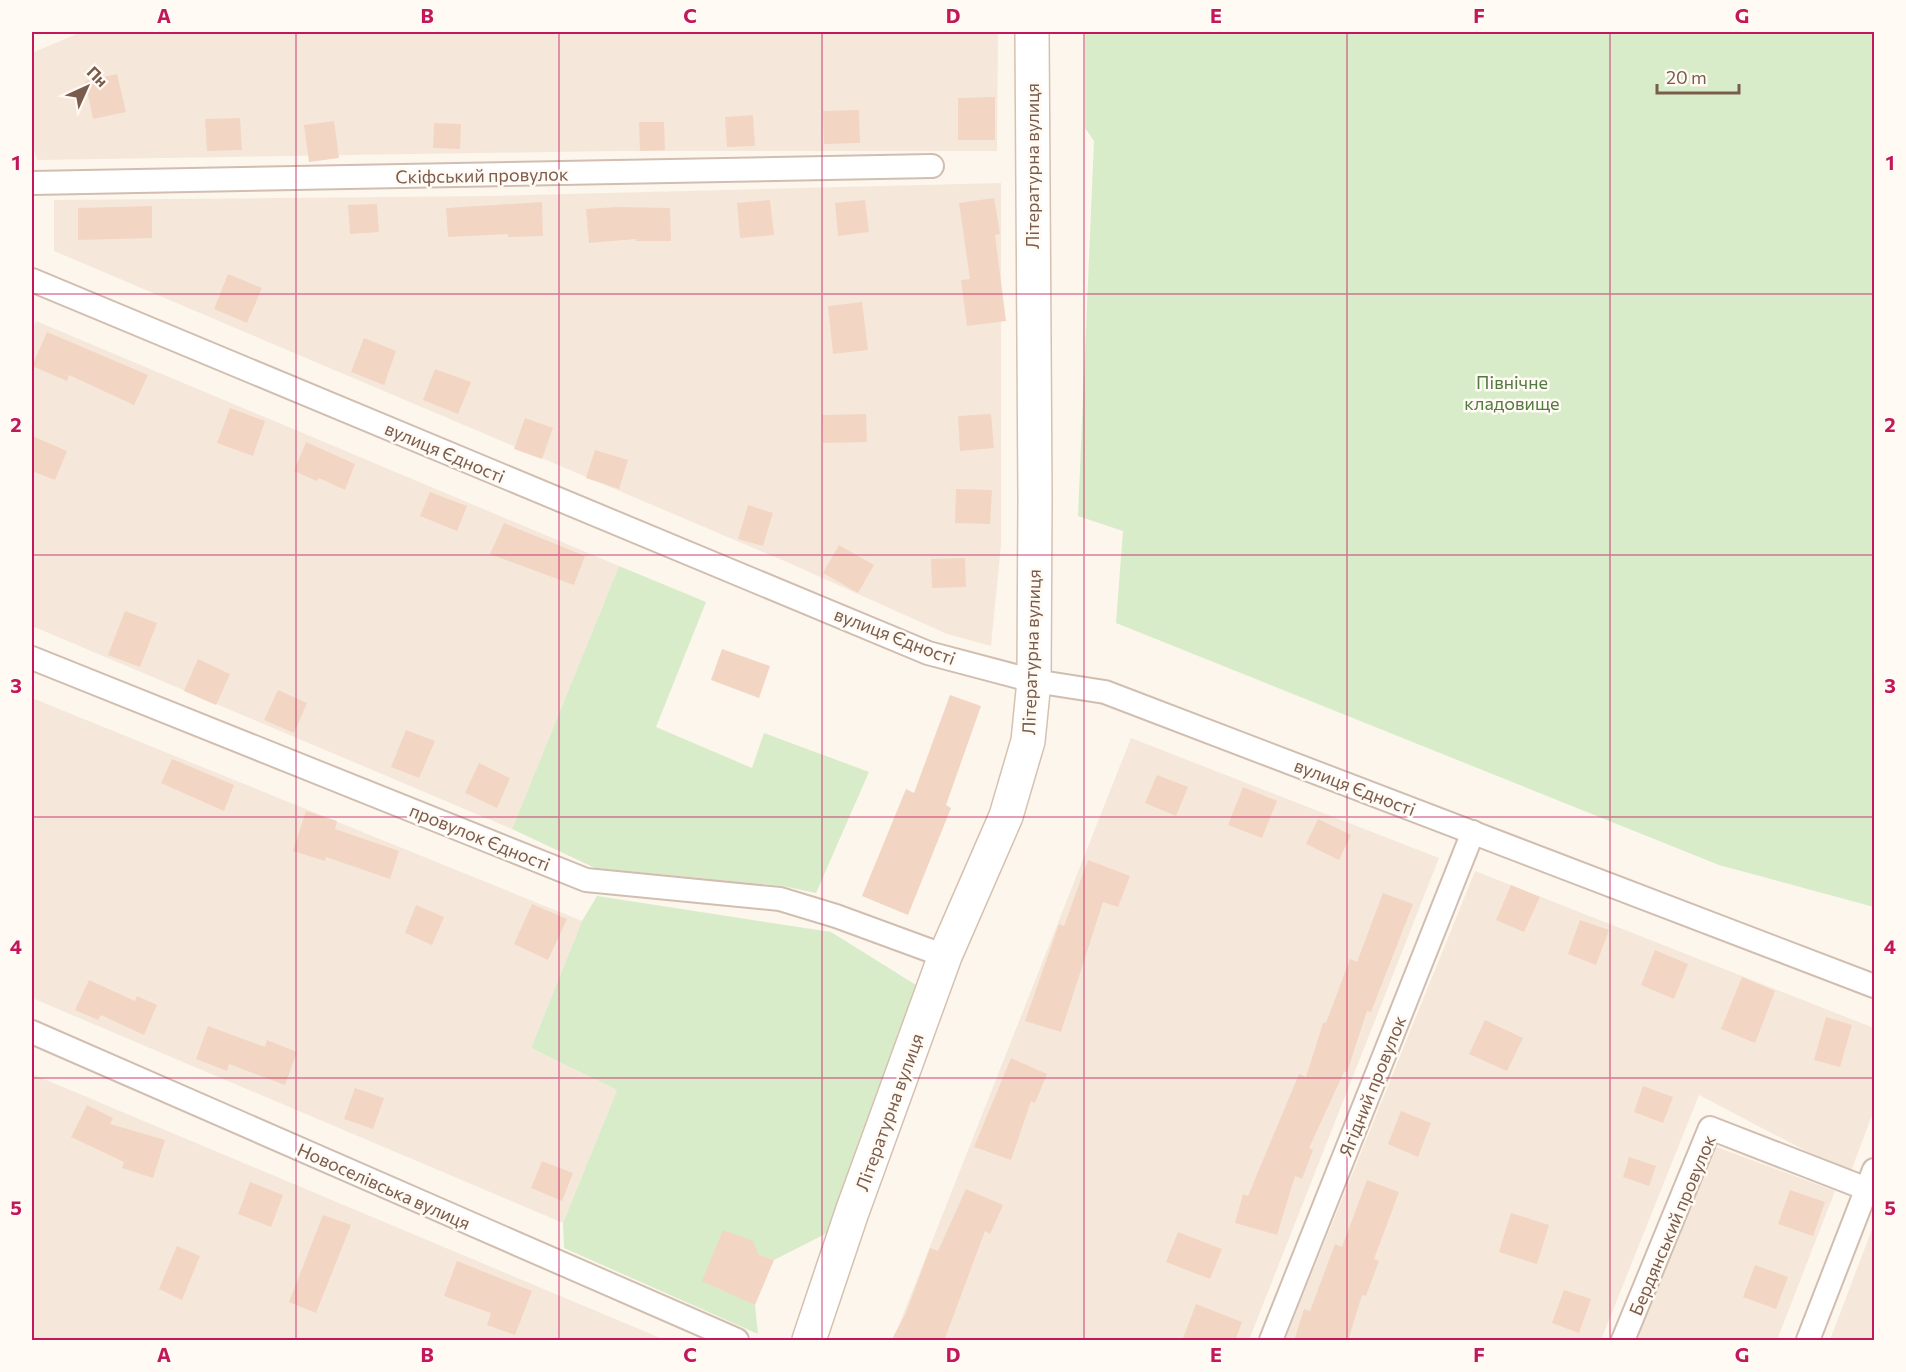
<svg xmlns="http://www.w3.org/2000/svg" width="1906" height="1372" font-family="Commissioner,sans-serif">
	<rect width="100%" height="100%" fill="#fdf6ec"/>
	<!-- residential -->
	<g fill="#f5e8da">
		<polygon points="81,32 998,32 997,151 614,151 37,160 32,143 32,53"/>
		<polygon points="1001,183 1001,545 991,646 947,634 789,563 54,251 54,200 491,196"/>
		<polygon points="36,321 619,566 512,829 32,626 32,331"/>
		<polygon points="32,698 582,921 531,1048 617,1090 563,1223 32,998"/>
		<polygon points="1131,738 1439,858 1249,1340 893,1340"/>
		<polygon points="1475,871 1874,1028 1874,1110 1850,1174 1699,1095 1601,1340 1285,1340"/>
		<polygon points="32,1074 665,1340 32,1340"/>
		<polygon points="1714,1146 1835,1191 1777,1340 1636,1340"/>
		<polygon points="1874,1224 1874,1340 1830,1340"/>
	</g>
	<!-- green -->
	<g fill="#d8ecc9">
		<polygon points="1085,32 1874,32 1874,907 1719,865 1116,623 1123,531 1078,516 1094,141 1085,128"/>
		<polygon points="619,566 706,602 656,727 752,768 764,733 869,772 816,893 783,886 595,868 512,829"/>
		<polygon points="597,896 831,932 916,985 829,1232 774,1260 758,1254 755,1305 758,1334 564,1248 563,1223 617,1090 531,1048 582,921"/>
	</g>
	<!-- building -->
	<g fill="#f3d5c3">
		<polygon points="117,74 126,112 93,119 85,81"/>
		<polygon points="995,97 995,140 958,140 958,98"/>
		<polygon points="859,110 860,143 824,144 823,111"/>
		<polygon points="753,115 755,146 727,147 725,117"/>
		<polygon points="240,118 242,150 207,151 205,119"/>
		<polygon points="334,121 339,158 309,162 304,125"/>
		<polygon points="639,122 664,122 665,150 640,151"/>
		<polygon points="434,123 461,124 460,149 433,148"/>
		<polygon points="994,198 1000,234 995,235 1006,321 967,326 961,280 970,279 959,203"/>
		<polygon points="770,200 774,235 740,238 737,203"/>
		<polygon points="865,200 869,232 838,236 835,203"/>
		<polygon points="542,202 543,236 508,237 508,234 448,237 446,208"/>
		<polygon points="377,204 379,232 350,234 348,205"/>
		<polygon points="152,206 152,238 78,240 78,208"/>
		<polygon points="617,207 670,208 671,241 636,241 636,239 589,243 586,209"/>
		<polygon points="228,274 262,288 247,323 214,309"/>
		<polygon points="862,302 868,350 833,354 828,306"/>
		<polygon points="47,332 148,375 134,405 69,375 67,381 32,366"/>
		<polygon points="364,338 396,351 384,385 351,372"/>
		<polygon points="435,369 471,382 458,414 423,400"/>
		<polygon points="230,408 265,421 253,456 217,443"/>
		<polygon points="866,414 867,442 823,443 822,415"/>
		<polygon points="991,414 994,448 960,451 958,416"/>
		<polygon points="525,418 553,428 542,459 514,449"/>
		<polygon points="32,436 67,451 55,480 32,471"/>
		<polygon points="306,442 355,464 345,490 319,478 317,481 294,471"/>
		<polygon points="595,450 628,460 619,489 586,478"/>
		<polygon points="956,489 992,490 990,524 955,523"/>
		<polygon points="430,492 467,506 457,531 420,516"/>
		<polygon points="748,505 773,513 763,546 738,539"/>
		<polygon points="504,523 585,556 574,585 490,554"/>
		<polygon points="839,545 874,565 858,593 823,573"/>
		<polygon points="965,558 966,587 932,588 931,559"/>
		<polygon points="125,611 157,623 140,667 108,655"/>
		<polygon points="722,649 770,666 759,698 711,680"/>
		<polygon points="198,659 230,674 216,705 184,691"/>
		<polygon points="278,690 307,703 294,733 264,720"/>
		<polygon points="950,695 981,706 946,805 951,808 908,915 862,896 906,789 914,793"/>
		<polygon points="406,730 435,741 419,778 391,767"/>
		<polygon points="172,759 234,785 224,811 161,783"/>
		<polygon points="479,763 510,778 497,808 465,793"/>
		<polygon points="1157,775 1188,787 1176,816 1145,803"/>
		<polygon points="1243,787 1277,801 1262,838 1228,825"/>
		<polygon points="306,811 337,821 335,829 399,851 390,879 326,857 325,861 293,851"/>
		<polygon points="1318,819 1351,835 1339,860 1306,844"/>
		<polygon points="1088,860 1130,876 1118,907 1103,902 1061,1032 1025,1021 1059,924 1064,926"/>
		<polygon points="1511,885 1540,897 1524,932 1496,920"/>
		<polygon points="1383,893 1413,904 1371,1012 1367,1011 1347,1072 1344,1072 1309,1148 1313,1150 1302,1179 1295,1176 1277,1235 1235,1223 1243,1194 1248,1196 1299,1074 1306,1077 1323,1023 1326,1023 1350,959 1357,962"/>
		<polygon points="532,904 567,919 548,960 514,944"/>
		<polygon points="416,905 444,917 432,945 405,933"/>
		<polygon points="1580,920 1609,930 1596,965 1568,954"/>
		<polygon points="1655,950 1688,964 1674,999 1641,985"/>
		<polygon points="1742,977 1775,991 1755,1043 1721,1029"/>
		<polygon points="89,980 135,1001 137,996 157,1005 144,1035 101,1015 98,1020 75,1010"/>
		<polygon points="1826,1017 1852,1025 1840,1067 1814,1060"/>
		<polygon points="1485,1020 1523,1038 1507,1071 1469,1054"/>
		<polygon points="208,1026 265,1047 267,1040 297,1052 285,1085 229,1064 227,1071 196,1059"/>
		<polygon points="1011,1058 1047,1074 1035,1103 1031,1101 1011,1160 974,1147"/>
		<polygon points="1643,1086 1673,1097 1663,1123 1634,1112"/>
		<polygon points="355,1088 384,1098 373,1129 344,1119"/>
		<polygon points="87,1105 113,1118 110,1124 165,1140 153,1178 122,1168 124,1162 71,1137"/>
		<polygon points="1401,1111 1431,1123 1418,1157 1388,1144"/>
		<polygon points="1629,1157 1656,1166 1649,1186 1623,1177"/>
		<polygon points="542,1161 573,1173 562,1201 531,1188"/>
		<polygon points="1367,1180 1399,1192 1374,1259 1379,1261 1366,1296 1362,1295 1348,1341 1294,1341 1304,1309 1310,1311 1335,1244 1342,1247"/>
		<polygon points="250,1182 283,1195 271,1227 238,1214"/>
		<polygon points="966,1189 1003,1205 990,1234 985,1231 944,1341 891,1341 906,1313 930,1248 938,1251"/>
		<polygon points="1790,1190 1825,1202 1813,1236 1778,1224"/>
		<polygon points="1511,1213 1549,1225 1537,1264 1499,1252"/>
		<polygon points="323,1215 351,1225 316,1313 289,1302"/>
		<polygon points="723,1230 753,1241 758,1254 774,1260 755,1305 702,1281"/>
		<polygon points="1178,1232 1222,1249 1210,1279 1166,1262"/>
		<polygon points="177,1246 200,1256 182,1300 159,1289"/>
		<polygon points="457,1261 532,1291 515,1335 487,1325 491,1313 444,1296"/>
		<polygon points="1755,1265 1788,1277 1776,1309 1743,1297"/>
		<polygon points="1564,1290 1591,1299 1579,1333 1552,1323"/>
		<polygon points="1196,1304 1242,1322 1235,1341 1182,1341"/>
	</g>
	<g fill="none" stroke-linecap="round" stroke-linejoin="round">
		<!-- street casing -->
		<g stroke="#d1beb0" stroke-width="26">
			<g id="street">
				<polyline points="32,183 932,166"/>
				<polyline points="32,280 928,653 1034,681 1105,692 1874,986"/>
				<polyline points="32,658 586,880 780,899 836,916 945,956"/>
				<polyline points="32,1032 737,1340"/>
				<polyline points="1271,1340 1473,832"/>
				<polyline points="1623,1340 1710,1128 1867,1189"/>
				<polyline points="1808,1340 1874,1170"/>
			</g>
		</g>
		<!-- secondary casing -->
		<g stroke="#d6c0b0" stroke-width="36">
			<polyline id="secondary" points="809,1340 852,1212 945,956 1006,816 1028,741 1034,681 1035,498 1032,32"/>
		</g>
		<!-- street -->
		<use href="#street" stroke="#fff" stroke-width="22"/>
		<!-- secondary -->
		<use href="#secondary" stroke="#fff" stroke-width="33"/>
	</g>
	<!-- grid -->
	<path fill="none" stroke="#c2185b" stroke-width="1.5" stroke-opacity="0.55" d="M 296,32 L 296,1340M 559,32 L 559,1340M 822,32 L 822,1340M 1084,32 L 1084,1340M 1347,32 L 1347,1340M 1610,32 L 1610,1340M 32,294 L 1874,294M 32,555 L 1874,555M 32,817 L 1874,817M 32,1078 L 1874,1078"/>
	<g text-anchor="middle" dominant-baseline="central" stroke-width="5" stroke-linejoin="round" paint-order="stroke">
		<!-- street labels -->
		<g font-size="18" fill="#7a5c4d" stroke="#fffaf3">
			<text transform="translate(1032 166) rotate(-90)">Літературна вулиця</text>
			<text transform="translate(482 175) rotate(-1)">Скіфський провулок</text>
			<text transform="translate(445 452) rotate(23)">вулиця Єдності</text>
			<text transform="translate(895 636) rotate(21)">вулиця Єдності</text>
			<text transform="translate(1031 652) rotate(-88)">Літературна вулиця</text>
			<text transform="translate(1355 787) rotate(21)">вулиця Єдності</text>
			<text transform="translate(480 837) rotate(22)">провулок Єдності</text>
			<text transform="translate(1372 1086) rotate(-68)">Ягідний провулок</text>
			<text transform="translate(889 1112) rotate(-70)">Літературна вулиця</text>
			<text transform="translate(384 1186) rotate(24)">Новоселівська вулиця</text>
			<text transform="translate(1672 1225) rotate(-67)">Бердянський провулок</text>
		</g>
		<!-- park labels -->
		<g font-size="18" fill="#537a41" stroke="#fffaf3">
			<text x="1512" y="382">Північне<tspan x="1512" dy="21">кладовище</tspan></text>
		</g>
	</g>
	<!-- border -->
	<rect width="1906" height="1372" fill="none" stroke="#fffaf3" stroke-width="66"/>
	<!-- north arrow -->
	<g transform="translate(87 87) rotate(45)" stroke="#fffaf3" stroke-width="4.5" paint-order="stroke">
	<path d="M0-4.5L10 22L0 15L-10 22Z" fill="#7a5c4d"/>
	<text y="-9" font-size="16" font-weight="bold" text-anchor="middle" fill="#7a5c4d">Пн</text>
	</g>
	<!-- scale -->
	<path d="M1657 84v9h82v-9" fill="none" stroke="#7a5c4d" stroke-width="3"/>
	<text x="1666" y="84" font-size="18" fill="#7a5c4d" stroke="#fffaf3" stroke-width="4.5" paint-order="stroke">20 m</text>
	<rect x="33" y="33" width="1840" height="1306" fill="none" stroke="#c2185b" stroke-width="2"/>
	<g font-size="20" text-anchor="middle" font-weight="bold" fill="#c2185b">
		<text x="164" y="23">A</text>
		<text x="427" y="23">B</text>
		<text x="690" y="23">C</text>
		<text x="953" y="23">D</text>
		<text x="1216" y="23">E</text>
		<text x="1479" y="23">F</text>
		<text x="1742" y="23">G</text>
		<text x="16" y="170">1</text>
		<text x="1890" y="170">1</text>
		<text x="16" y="432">2</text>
		<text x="1890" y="432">2</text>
		<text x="16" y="693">3</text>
		<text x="1890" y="693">3</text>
		<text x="16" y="954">4</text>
		<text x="1890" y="954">4</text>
		<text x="16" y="1215">5</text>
		<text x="1890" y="1215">5</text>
		<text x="164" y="1362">A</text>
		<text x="427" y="1362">B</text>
		<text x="690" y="1362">C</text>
		<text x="953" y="1362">D</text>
		<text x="1216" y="1362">E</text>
		<text x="1479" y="1362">F</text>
		<text x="1742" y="1362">G</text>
	</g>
</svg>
